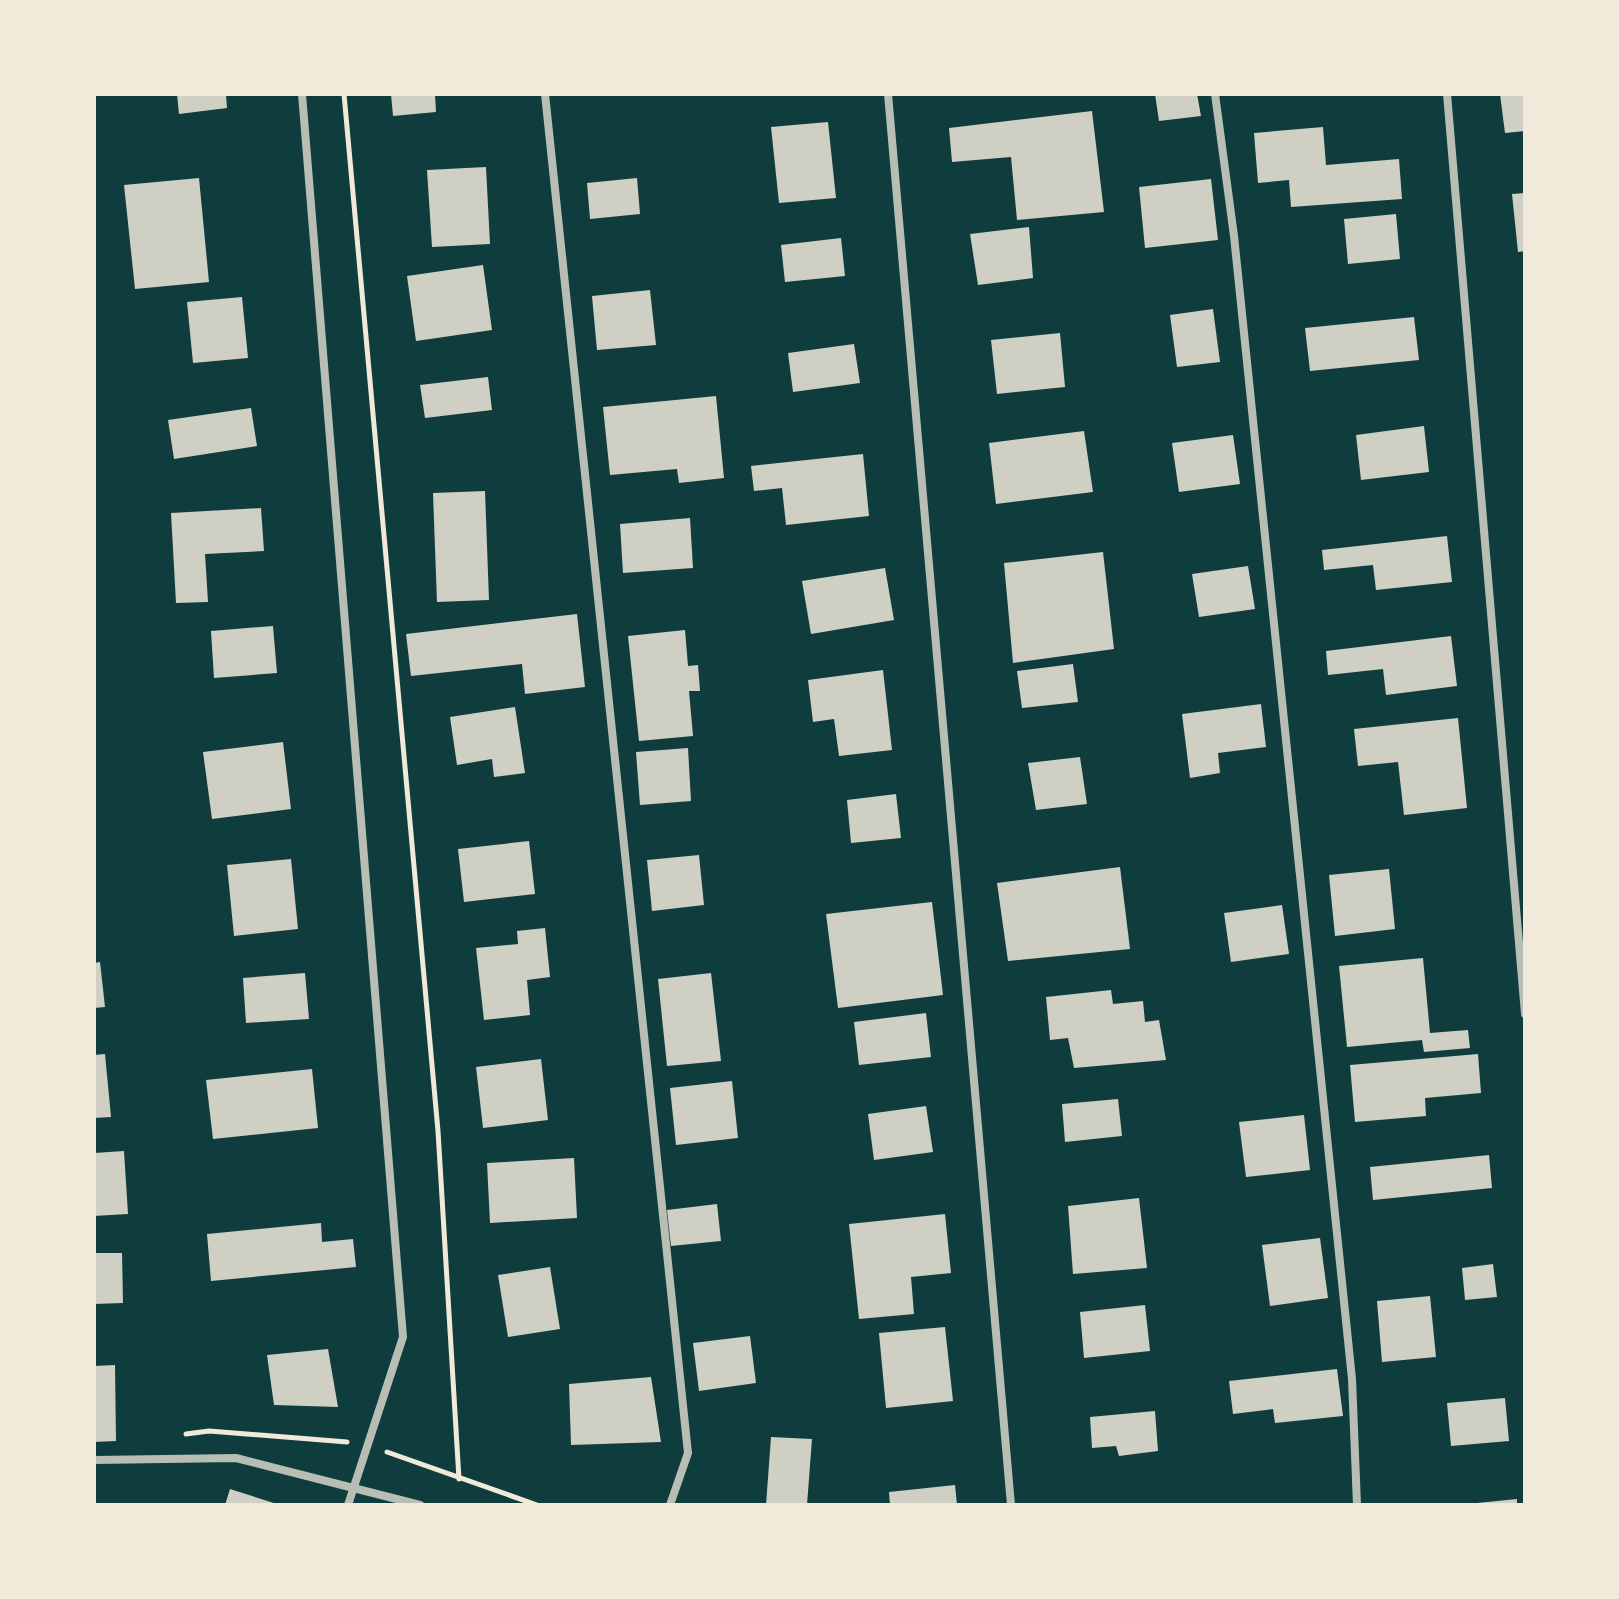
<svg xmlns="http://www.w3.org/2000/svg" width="1619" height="1599" font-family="'Noto Serif',serif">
	<rect width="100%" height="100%" fill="#0f3d3e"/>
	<!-- building -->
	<g fill="#cfcfc3">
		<polygon points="177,94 226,94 227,108 179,114"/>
		<polygon points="391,94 435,94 436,112 393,116"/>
		<polygon points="1155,94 1197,94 1201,116 1159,121"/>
		<polygon points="1500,94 1525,94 1525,131 1505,133"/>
		<polygon points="1092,111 1104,212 1017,220 1011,157 952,162 949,128"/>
		<polygon points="828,122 836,198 779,203 771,127"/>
		<polygon points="1323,127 1326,165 1399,159 1402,199 1291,207 1289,180 1258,183 1254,133"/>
		<polygon points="486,167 490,244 432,247 427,170"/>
		<polygon points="199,178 209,282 135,289 124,185"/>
		<polygon points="637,178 640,214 590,219 587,183"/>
		<polygon points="1211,179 1218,240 1145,248 1139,187"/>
		<polygon points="1525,193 1525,251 1518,252 1512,194"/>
		<polygon points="1396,214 1400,259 1348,264 1344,219"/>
		<polygon points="1029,227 1033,278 978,285 970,234"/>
		<polygon points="841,238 845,276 785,282 781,245"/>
		<polygon points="483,265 492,330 416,341 407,276"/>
		<polygon points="650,290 656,345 597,350 592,296"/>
		<polygon points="242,297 248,358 193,363 187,302"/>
		<polygon points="1213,309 1220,362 1177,367 1170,315"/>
		<polygon points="1414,317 1419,360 1310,371 1305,328"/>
		<polygon points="1060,333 1065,387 997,394 991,340"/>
		<polygon points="854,344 860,383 793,392 788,353"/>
		<polygon points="488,377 492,410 425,418 420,385"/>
		<polygon points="716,396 724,478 679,483 677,469 610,475 603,407"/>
		<polygon points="251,408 257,446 174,459 168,420"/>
		<polygon points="1424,426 1429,472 1361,480 1356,435"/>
		<polygon points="1084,431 1093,492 996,504 989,443"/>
		<polygon points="1233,435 1240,484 1179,492 1172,443"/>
		<polygon points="863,454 869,516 786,525 782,488 754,491 751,466"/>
		<polygon points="485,491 489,600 437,602 433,493"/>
		<polygon points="261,508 264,551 205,554 208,602 176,603 171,513"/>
		<polygon points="690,518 693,568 623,573 620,524"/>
		<polygon points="1447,536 1452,582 1376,590 1373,565 1324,570 1322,550"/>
		<polygon points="1103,552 1114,649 1013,663 1004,563"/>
		<polygon points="1248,566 1255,609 1199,617 1192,574"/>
		<polygon points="885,568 894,620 811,634 802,581"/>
		<polygon points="577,614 585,687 525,694 522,664 411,676 406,634"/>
		<polygon points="273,626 277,673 214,678 211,631"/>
		<polygon points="685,630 688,666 698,665 700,691 689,691 693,736 639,741 628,636"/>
		<polygon points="1451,636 1457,686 1386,695 1383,669 1328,675 1326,651"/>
		<polygon points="1073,664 1078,702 1022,708 1017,671"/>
		<polygon points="883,670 892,750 839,756 834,719 813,722 808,680"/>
		<polygon points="1261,704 1266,747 1218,753 1220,773 1190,778 1182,714"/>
		<polygon points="515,707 525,773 494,777 492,759 457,765 450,717"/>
		<polygon points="1458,718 1467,808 1404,815 1398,762 1358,766 1354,729"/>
		<polygon points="283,742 291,809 212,819 203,752"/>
		<polygon points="688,748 691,801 640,805 636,752"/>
		<polygon points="1080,757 1087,804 1036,810 1028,763"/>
		<polygon points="896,794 901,838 851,843 847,800"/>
		<polygon points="529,841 535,894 464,902 458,849"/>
		<polygon points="699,855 704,905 652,911 647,860"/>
		<polygon points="291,859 298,929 234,936 227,865"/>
		<polygon points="1120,867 1130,949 1008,961 997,883"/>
		<polygon points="1389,869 1395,929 1335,936 1329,875"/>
		<polygon points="932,902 943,995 838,1008 826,914"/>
		<polygon points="1282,905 1289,954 1231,962 1224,913"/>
		<polygon points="545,928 550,977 527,980 530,1015 484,1020 476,948 518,944 517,931"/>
		<polygon points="1423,958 1430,1033 1468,1030 1470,1048 1424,1052 1422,1040 1347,1047 1339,966"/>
		<polygon points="100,962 105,1007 94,1008 94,963"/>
		<polygon points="305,973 309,1019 246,1023 243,978"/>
		<polygon points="711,973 721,1061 667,1066 658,979"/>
		<polygon points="1111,990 1113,1004 1143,1001 1145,1022 1159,1020 1166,1060 1074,1068 1068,1038 1050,1040 1046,997"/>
		<polygon points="926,1013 931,1057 859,1065 854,1022"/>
		<polygon points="105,1054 111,1117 94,1118 94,1055"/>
		<polygon points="1478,1054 1481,1093 1425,1098 1426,1116 1355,1122 1350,1065"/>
		<polygon points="541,1059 548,1120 483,1128 476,1067"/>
		<polygon points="312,1069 318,1128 213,1139 206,1080"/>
		<polygon points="732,1081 738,1138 676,1145 670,1088"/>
		<polygon points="1118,1099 1122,1136 1065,1142 1062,1104"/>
		<polygon points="926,1106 933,1152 874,1160 868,1114"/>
		<polygon points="1304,1115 1310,1170 1246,1177 1239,1122"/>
		<polygon points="124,1151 128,1214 94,1216 94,1153"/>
		<polygon points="1489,1155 1492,1188 1373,1200 1370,1167"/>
		<polygon points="574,1158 577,1218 490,1223 487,1163"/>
		<polygon points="1139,1198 1147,1268 1073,1274 1068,1206"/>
		<polygon points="717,1204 721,1241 671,1246 667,1210"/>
		<polygon points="945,1214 951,1273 911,1277 914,1314 859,1319 849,1224"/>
		<polygon points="321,1223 322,1242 353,1239 356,1267 211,1281 207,1234"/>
		<polygon points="1320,1238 1328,1298 1270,1306 1262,1245"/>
		<polygon points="94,1253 122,1253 123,1303 94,1304"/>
		<polygon points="1493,1264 1497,1297 1465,1300 1462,1268"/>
		<polygon points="550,1267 560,1329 508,1337 498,1275"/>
		<polygon points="1430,1296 1436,1357 1382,1362 1377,1301"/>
		<polygon points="1145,1305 1150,1351 1084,1358 1080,1312"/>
		<polygon points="945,1327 953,1401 886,1408 879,1333"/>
		<polygon points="750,1336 756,1383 699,1391 693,1343"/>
		<polygon points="328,1349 338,1407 274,1405 267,1355"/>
		<polygon points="115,1365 116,1441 94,1442 94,1366"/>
		<polygon points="1337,1369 1343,1416 1275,1423 1273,1409 1233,1414 1229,1381"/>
		<polygon points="651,1377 661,1442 571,1445 569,1384"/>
		<polygon points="1505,1398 1509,1441 1451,1446 1447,1403"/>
		<polygon points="1155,1411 1158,1451 1119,1456 1116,1446 1092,1448 1090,1417"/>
		<polygon points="771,1437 812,1439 807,1505 766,1505"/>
		<polygon points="955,1485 957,1505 890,1505 889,1492"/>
		<polygon points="230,1489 277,1504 277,1505 225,1505"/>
		<polygon points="1517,1499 1517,1505 1477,1505 1477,1503"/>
	</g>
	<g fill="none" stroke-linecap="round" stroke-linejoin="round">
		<!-- path -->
		<g stroke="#f1e9da" stroke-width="5">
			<polyline points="344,94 438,1131 459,1479"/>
			<polyline points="186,1434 209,1431 347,1442"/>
			<polyline points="387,1452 537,1505"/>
		</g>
		<!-- minor -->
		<g stroke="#b8beb3" stroke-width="8">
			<polyline points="302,94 403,1337 348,1505"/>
			<polyline points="545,94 688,1453 670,1505"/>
			<polyline points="888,94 1011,1505"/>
			<polyline points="1215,94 1234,236 1352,1379 1357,1505"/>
			<polyline points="1447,94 1525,1014"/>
			<polyline points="94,1460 236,1458 420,1505"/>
		</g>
	</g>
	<!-- border -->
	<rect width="1619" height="1599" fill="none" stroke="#f1e9da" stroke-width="192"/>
</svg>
